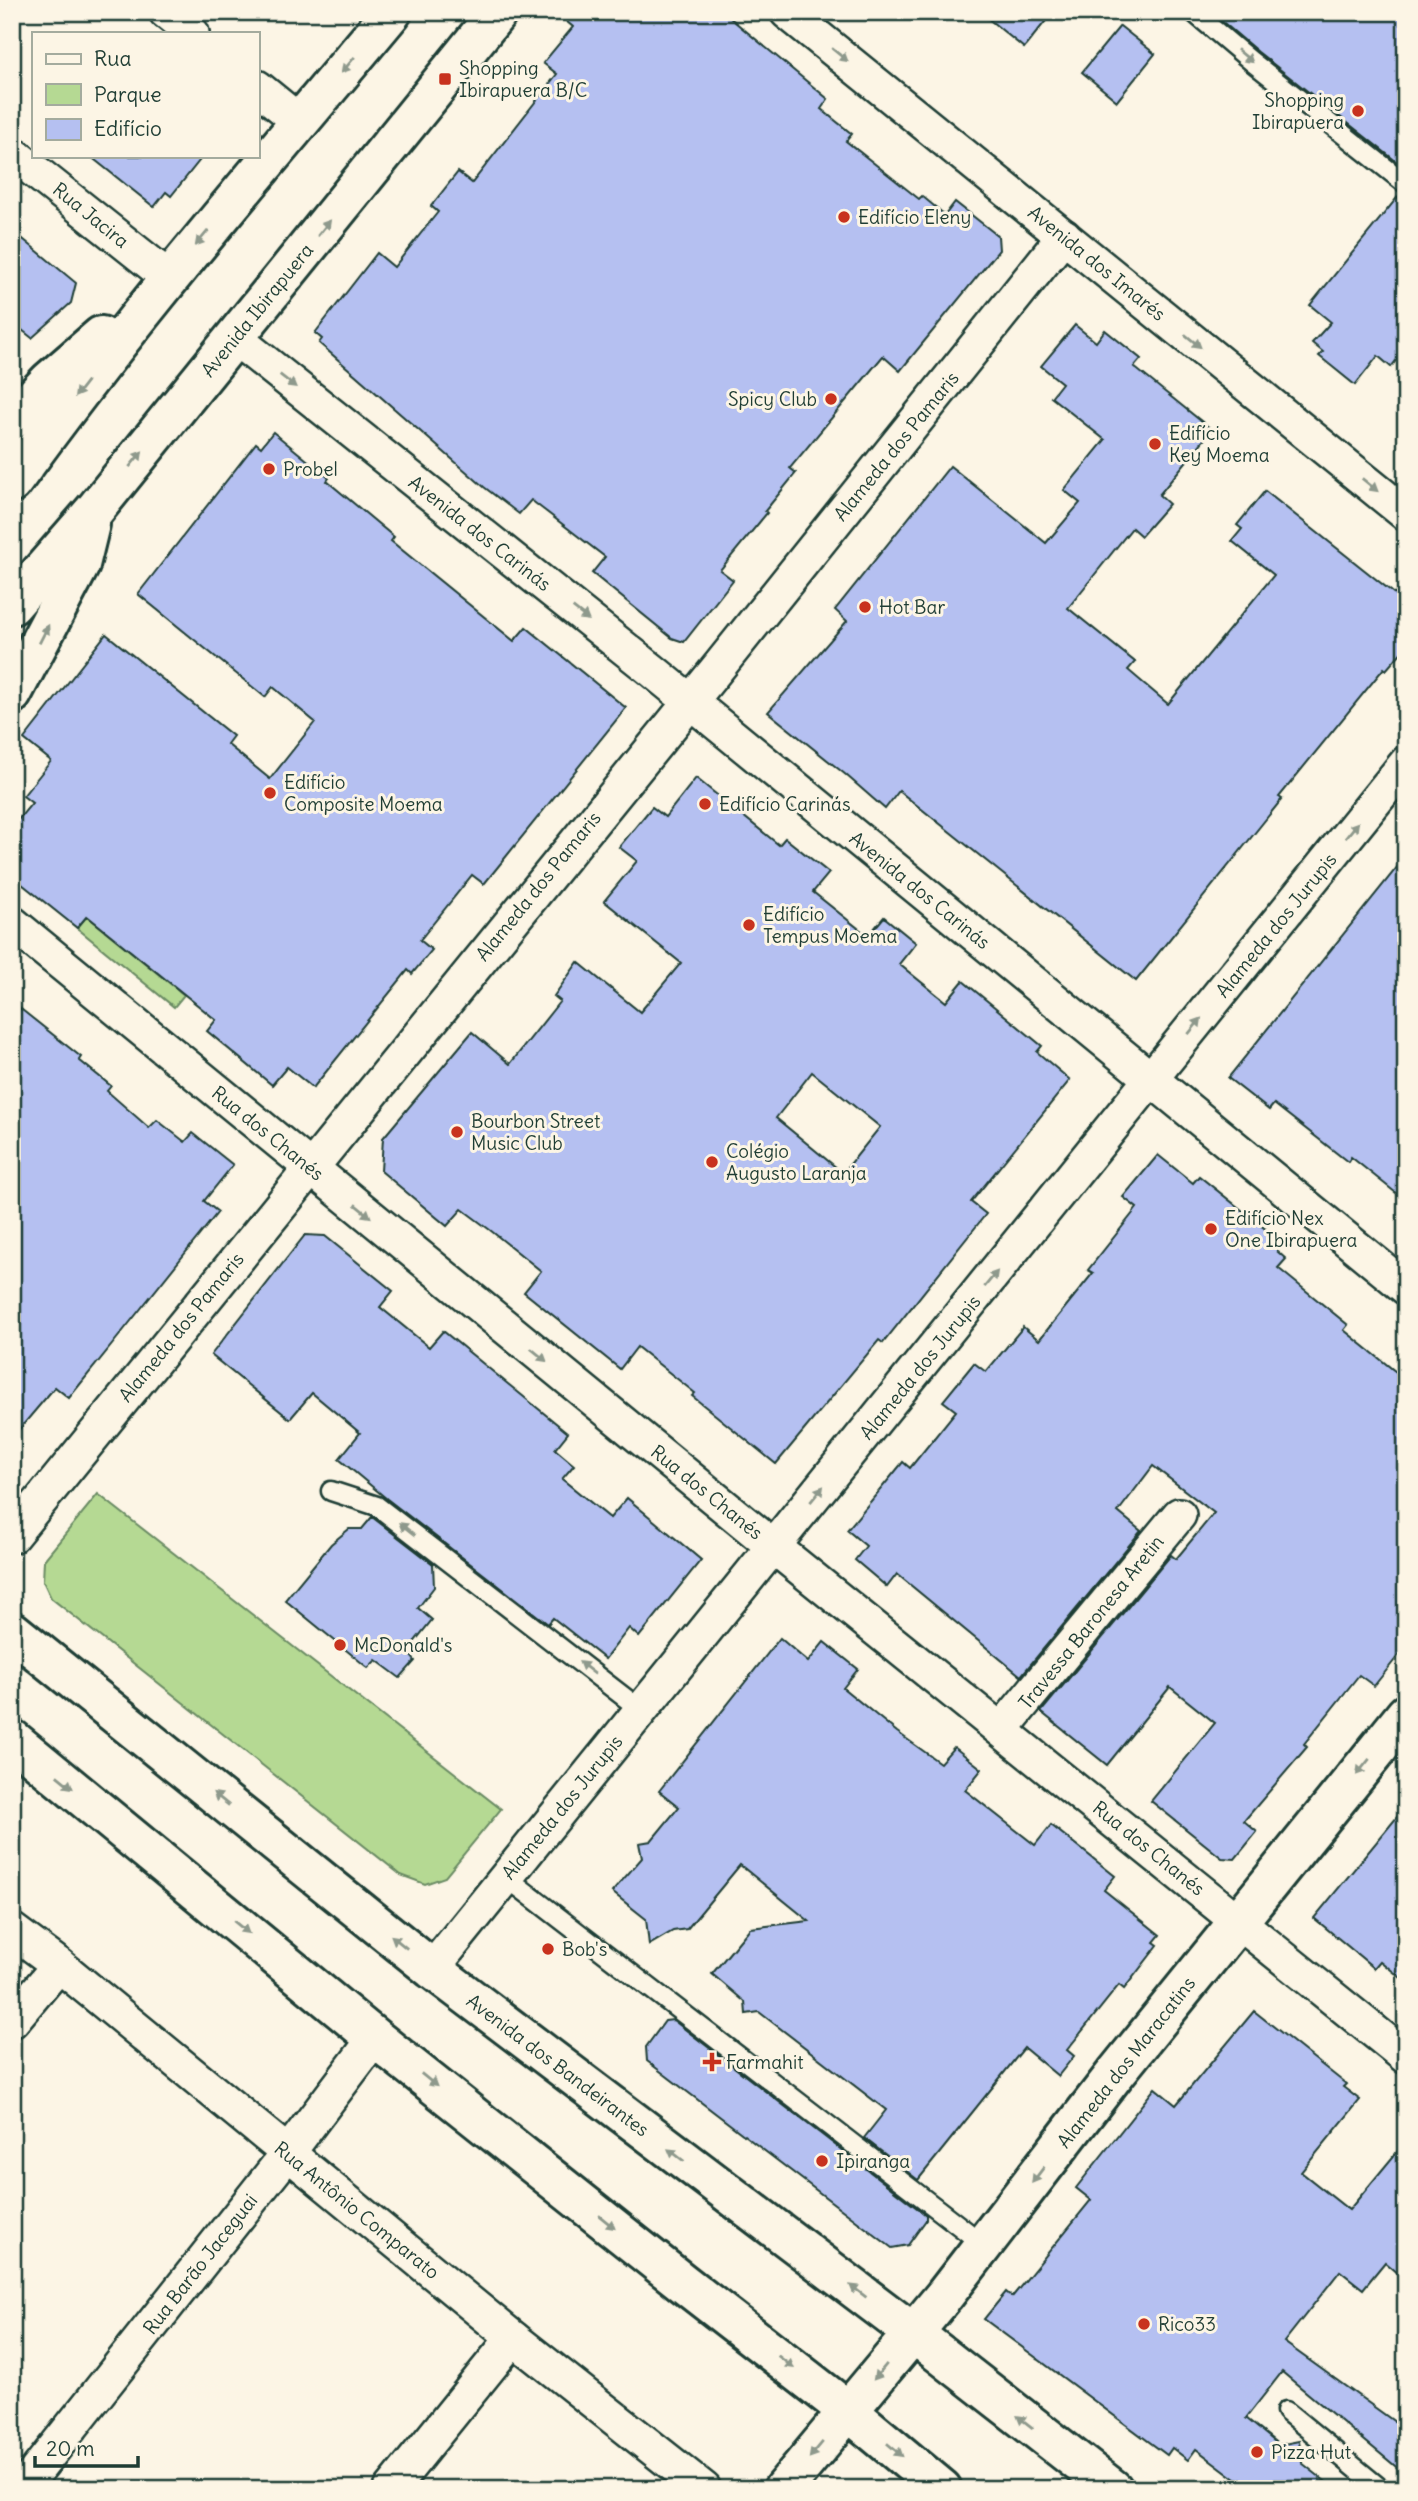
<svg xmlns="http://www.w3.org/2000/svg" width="1418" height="2501" font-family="Delius,sans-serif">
	<rect width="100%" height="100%" fill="#fcf5e5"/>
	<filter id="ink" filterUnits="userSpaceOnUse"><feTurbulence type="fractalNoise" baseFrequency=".0143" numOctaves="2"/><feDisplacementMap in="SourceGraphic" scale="14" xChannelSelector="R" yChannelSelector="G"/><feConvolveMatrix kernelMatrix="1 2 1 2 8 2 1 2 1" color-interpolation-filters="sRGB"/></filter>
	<g filter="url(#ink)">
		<!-- green -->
		<g fill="#b5d993" stroke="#6a8b64" stroke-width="2">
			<polygon points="87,916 184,995 174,1007 77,928"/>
			<polygon points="98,1494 501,1809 445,1877 425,1884 401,1875 51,1598 43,1581 44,1560"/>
		</g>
		<!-- building -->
		<g fill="#b5c0f1" stroke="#1f3d34" stroke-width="2" fill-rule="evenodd">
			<polygon points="555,12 723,12 828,99 821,109 852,134 846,141 919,199 922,196 945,215 955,202 998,236 999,250 900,371 883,356 790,468 796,473 765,511 767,513 720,570 733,580 684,642 672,638 592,573 605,557 531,500 519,514 484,487 319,343 322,339 315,333 377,253 394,267 438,212 431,206 458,172 472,183 557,74 543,63 573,27"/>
			<polygon points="980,12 1053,12 1024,48"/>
			<polygon points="1211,12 1406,12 1406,169 1258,52"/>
			<polygon points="1120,26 1155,54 1117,101 1082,72"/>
			<polygon points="90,156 203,156 171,196 166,192 154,207"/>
			<polygon points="1400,194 1406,195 1406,348 1391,367 1378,356 1355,385 1319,356 1323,352 1312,343 1331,322 1310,305"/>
			<polygon points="12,230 76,283 71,303 32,338 12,322"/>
			<polygon points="1075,325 1096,342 1105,330 1141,359 1134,367 1212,430 1159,495 1169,504 1141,536 1132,528 1068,608 1135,662 1128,670 1168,704 1274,575 1232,541 1242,529 1237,525 1265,491 1406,603 1406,647 1386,670 1384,668 1279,797 1282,799 1136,981 899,791 885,809 846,775 768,712 847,621 835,610 950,466 1046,543 1080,503 1064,490 1105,440 1051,397 1062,383 1041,366"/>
			<polygon points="273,432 329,478 327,481 394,537 391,541 514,641 526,627 626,708 484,884 472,875 420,940 432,950 412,974 408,970 313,1088 287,1067 272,1085 207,1031 216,1020 87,916 77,928 12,876 12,827 32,803 23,796 51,761 24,739 106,634 233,736 227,744 270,779 315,722 273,687 265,697 138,594 256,443 261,447"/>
			<path d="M 696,778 L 779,845 L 785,838 L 829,873 L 813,892 L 868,936 L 884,917 L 916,943 L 899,964 L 946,1002 L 963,981 L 1042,1046 L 1037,1052 L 1070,1080 L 971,1202 L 986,1214 L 883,1343 L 879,1340 L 776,1464 L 692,1396 L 695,1393 L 637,1347 L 620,1369 L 524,1292 L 541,1271 L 490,1230 L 462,1209 L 447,1226 L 381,1171 L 383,1138 L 472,1032 L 510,1064 L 560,1001 L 554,996 L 578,962 L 640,1012 L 681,963 L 604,901 L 637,861 L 619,847 L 652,807 L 665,817 ZM 812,1072 L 880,1127 L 843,1173 L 776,1118 Z"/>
			<polygon points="1406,856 1406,1201 1351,1157 1348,1162 1274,1104 1269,1110 1228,1078"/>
			<polygon points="12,1002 81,1057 79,1060 111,1086 107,1091 149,1128 157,1120 185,1142 193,1133 233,1165 204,1201 218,1212 115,1341 69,1398 55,1387 12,1438"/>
			<polygon points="1158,1155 1193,1183 1199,1176 1283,1243 1277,1251 1286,1259 1278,1268 1348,1325 1344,1330 1406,1380 1406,1646 1374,1686 1359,1675 1304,1744 1307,1747 1244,1821 1257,1832 1235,1859 1222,1858 1151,1801 1215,1723 1170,1687 1107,1765 1041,1712 1171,1555 1176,1559 1214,1513 1153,1466 1118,1512 1141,1531 1021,1676 897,1574 887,1587 855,1560 866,1546 847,1530 903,1462 910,1468 956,1411 943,1401 974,1363 986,1372 1023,1327 1039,1340 1093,1273 1088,1270 1137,1208 1123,1197"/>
			<polygon points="305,1235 325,1236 393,1291 380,1307 429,1347 443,1331 568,1433 555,1449 574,1465 562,1479 610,1518 627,1498 701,1560 639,1637 629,1628 605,1659 553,1618 548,1624 387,1499 339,1459 360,1433 312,1393 290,1419 211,1355"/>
			<polygon points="372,1517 433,1564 434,1587 418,1608 432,1620 407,1651 415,1661 400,1678 376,1660 368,1668 285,1600 331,1544 349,1529 362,1529"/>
			<polygon points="780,1638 808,1662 824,1642 858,1669 843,1688 897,1732 940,1763 954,1747 982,1769 965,1790 1035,1845 1051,1825 1115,1876 1104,1890 1160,1935 1154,1942 1158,1945 1124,1989 1119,1985 1067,2050 1074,2056 1058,2076 1024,2048 918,2180 864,2138 886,2110 759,2012 746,2014 745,2002 712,1974 750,1928 809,1921 740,1865 687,1929 673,1931 649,1945 646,1919 612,1892 642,1858 639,1843 651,1841 679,1807 659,1791"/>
			<polygon points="1406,1806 1406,1982 1380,1961 1374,1968 1314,1918"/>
			<polygon points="1254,2011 1346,2084 1343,2087 1360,2100 1301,2172 1349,2210 1406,2141 1406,2280 1385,2262 1363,2289 1340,2271 1284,2342 1406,2430 1406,2475 1282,2372 1246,2418 1279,2445 1299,2441 1302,2463 1335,2489 1249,2489 1196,2449 1188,2460 1172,2448 1167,2455 984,2319 1006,2292 1012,2297 1091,2200 1076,2188 1155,2088 1176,2105"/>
			<polygon points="673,2020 926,2215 926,2220 908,2245 892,2248 647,2061 646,2047 665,2021"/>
		</g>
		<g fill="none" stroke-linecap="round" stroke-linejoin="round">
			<!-- lane casing -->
			<g stroke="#1f3d34" stroke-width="23">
				<g id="lane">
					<polyline points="1193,12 1251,61 1406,184"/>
					<polyline points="331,1491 377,1506 641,1710"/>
					<polyline points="506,1877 984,2245"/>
					<polyline points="1286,2411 1381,2489"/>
				</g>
			</g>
			<!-- street casing -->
			<g stroke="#1f3d34" stroke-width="38">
				<g id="street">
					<polyline points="166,12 192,33"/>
					<polyline points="787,12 1406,514"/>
					<polyline points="257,87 300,122"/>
					<polyline points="12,153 169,278"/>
					<polyline points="235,338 653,671 1406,1288"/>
					<polyline points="12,923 774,1547 1406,2057"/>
					<polyline points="12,1536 721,664 1064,236"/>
					<polyline points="1002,1729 1179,1515"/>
					<polyline points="12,1930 59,1965 513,2338 704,2489"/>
					<polyline points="432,1969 1406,763"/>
					<polyline points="12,2021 59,1965"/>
					<polyline points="22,2489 288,2153 375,2038"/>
					<polyline points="391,2489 513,2338"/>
				</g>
			</g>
			<!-- secondary casing -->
			<g stroke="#1f3d34" stroke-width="44">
				<polyline id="secondary" points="783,2489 944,2296 1115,2074 1406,1714"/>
			</g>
			<!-- primary casing -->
			<g stroke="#1f3d34" stroke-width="44">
				<g id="primary">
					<polyline points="12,420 49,381 101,336"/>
					<path d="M 12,483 C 130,319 263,167 392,12"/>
					<polyline points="12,605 93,512 498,12"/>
					<polyline points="12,694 80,565 90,524"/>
				</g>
			</g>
			<!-- highway casing -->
			<g stroke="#1f3d34" stroke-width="44">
				<g id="highway">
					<polyline points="12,1631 432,1969 913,2333 1113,2489"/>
					<polyline points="12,1739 375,2038 683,2283 848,2411 942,2489"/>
				</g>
			</g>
			<!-- lane -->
			<use href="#lane" stroke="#fcf5e5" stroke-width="18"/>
			<!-- street -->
			<use href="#street" stroke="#fcf5e5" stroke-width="33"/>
			<!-- secondary -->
			<use href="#secondary" stroke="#fcf5e5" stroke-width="38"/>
			<!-- primary -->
			<use href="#primary" stroke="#fcf5e5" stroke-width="38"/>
			<!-- highway -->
			<use href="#highway" stroke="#fcf5e5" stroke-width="38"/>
		</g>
		<!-- one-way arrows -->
		<defs><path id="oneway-solid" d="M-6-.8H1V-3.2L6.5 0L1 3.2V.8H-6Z" transform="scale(1.75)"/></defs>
		<g fill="#8e998c">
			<use href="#oneway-solid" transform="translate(840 55) rotate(39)"/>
			<use href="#oneway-solid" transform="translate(1245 56) rotate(40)"/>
			<use href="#oneway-solid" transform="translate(348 65) rotate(130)"/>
			<use href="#oneway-solid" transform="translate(324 228) rotate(-51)"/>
			<use href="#oneway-solid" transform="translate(202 238) rotate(130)"/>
			<use href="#oneway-solid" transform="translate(1193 341) rotate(39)"/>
			<use href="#oneway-solid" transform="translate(288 381) rotate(38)"/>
			<use href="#oneway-solid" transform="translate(81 389) rotate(128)"/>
			<use href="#oneway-solid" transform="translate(136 459) rotate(-51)"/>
			<use href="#oneway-solid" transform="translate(1370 485) rotate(39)"/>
			<use href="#oneway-solid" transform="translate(581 614) rotate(38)"/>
			<use href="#oneway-solid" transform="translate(44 634) rotate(-63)"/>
			<use href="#oneway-solid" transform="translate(1352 830) rotate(-51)"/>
			<use href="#oneway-solid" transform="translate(1195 1026) rotate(-51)"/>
			<use href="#oneway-solid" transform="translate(363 1211) rotate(39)"/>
			<use href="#oneway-solid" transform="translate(991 1279) rotate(-51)"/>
			<use href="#oneway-solid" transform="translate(539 1355) rotate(39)"/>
			<use href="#oneway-solid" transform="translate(817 1494) rotate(-51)"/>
			<use href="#oneway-solid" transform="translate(407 1529) rotate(-142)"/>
			<use href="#oneway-solid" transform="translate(587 1668) rotate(-142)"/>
			<use href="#oneway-solid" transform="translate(1363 1767) rotate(129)"/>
			<use href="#oneway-solid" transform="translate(65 1782) rotate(39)"/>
			<use href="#oneway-solid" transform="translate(221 1799) rotate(-141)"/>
			<use href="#oneway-solid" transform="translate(241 1927) rotate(39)"/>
			<use href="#oneway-solid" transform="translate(399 1942) rotate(-141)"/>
			<use href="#oneway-solid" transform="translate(429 2080) rotate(39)"/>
			<use href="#oneway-solid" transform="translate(676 2155) rotate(-143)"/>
			<use href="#oneway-solid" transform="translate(1038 2175) rotate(127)"/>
			<use href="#oneway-solid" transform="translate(607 2222) rotate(39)"/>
			<use href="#oneway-solid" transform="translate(858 2291) rotate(-143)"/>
			<use href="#oneway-solid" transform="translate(786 2362) rotate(38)"/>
			<use href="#oneway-solid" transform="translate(880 2372) rotate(130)"/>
			<use href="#oneway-solid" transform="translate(1025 2422) rotate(-142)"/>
			<use href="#oneway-solid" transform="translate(816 2450) rotate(130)"/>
			<use href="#oneway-solid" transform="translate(895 2450) rotate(40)"/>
		</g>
	</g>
	<!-- markers -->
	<g fill="#c8321e" stroke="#fcf5e5" stroke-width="2.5">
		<rect x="438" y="72" width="14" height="14" rx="3.5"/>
		<circle cx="1358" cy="111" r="7"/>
		<circle cx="844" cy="217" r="7"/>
		<circle cx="831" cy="399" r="7"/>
		<circle cx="1155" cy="444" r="7"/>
		<circle cx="269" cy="469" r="7"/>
		<circle cx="865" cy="607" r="7"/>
		<circle cx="270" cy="793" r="7"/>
		<circle cx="705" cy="804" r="7"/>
		<circle cx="749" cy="925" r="7"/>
		<circle cx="457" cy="1132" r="7"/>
		<circle cx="712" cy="1162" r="7"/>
		<circle cx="1211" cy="1229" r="7"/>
		<circle cx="340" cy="1645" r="7"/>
		<circle cx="548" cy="1949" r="7"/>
		<path d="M708.5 2051.5h7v7h7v7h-7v7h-7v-7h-7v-7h7z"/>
		<circle cx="822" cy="2161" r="7"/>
		<circle cx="1144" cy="2324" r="7"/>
		<circle cx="1257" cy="2452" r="7"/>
	</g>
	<g text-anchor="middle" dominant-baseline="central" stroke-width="6" stroke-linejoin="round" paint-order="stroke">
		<!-- poi labels -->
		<g font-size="19" fill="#1f3d34" stroke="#fcf5e5" text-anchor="start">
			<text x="459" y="68">Shopping<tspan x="459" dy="22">Ibirapuera B/C</tspan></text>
			<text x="1344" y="100" text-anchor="end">Shopping<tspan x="1344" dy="22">Ibirapuera</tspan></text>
			<text x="858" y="217">Edifício Eleny</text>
			<text x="817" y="399" text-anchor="end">Spicy Club</text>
			<text x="1169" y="433">Edifício<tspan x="1169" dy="22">Key Moema</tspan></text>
			<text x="283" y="469">Probel</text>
			<text x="879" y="607">Hot Bar</text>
			<text x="284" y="782">Edifício<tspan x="284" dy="22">Composite Moema</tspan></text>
			<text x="719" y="804">Edifício Carinás</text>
			<text x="763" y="914">Edifício<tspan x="763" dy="22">Tempus Moema</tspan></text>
			<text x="471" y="1121">Bourbon Street<tspan x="471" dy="22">Music Club</tspan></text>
			<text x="726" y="1151">Colégio<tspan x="726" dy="22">Augusto Laranja</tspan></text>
			<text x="1225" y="1218">Edifício Nex<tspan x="1225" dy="22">One Ibirapuera</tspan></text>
			<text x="354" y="1645">McDonald's</text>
			<text x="562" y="1949">Bob's</text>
			<text x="726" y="2062">Farmahit</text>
			<text x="836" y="2161">Ipiranga</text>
			<text x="1158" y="2324">Rico33</text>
			<text x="1271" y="2452">Pizza Hut</text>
		</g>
		<!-- street labels -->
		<g font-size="19" fill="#1f3d34" stroke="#fcf5e5">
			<text transform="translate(91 215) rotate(39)">Rua Jacira</text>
			<text transform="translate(1097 263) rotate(39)">Avenida dos Imarés</text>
			<text transform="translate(257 310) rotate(-51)">Avenida Ibirapuera</text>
			<text transform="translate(896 446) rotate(-51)">Alameda dos Pamaris</text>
			<text transform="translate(480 533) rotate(38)">Avenida dos Carinás</text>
			<text transform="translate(538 886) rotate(-51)">Alameda dos Pamaris</text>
			<text transform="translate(920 890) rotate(39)">Avenida dos Carinás</text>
			<text transform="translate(1276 925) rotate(-51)">Alameda dos Jurupis</text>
			<text transform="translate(268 1133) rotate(39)">Rua dos Chanés</text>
			<text transform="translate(181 1327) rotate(-51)">Alameda dos Pamaris</text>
			<text transform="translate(920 1367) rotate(-51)">Alameda dos Jurupis</text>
			<text transform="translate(707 1492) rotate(39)">Rua dos Chanés</text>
			<text transform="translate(1091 1622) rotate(-51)">Travessa Baronesa Aretin</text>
			<text transform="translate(562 1807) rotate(-51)">Alameda dos Jurupis</text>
			<text transform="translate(1149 1848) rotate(39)">Rua dos Chanés</text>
			<text transform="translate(1126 2062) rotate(-52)">Alameda dos Maracatins</text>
			<text transform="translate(558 2065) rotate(37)">Avenida dos Bandeirantes</text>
			<text transform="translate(357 2210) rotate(39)">Rua Antônio Comparato</text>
			<text transform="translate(200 2264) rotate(-52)">Rua Barão Jaceguai</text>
		</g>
	</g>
	<!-- margin -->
	<rect width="1418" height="2501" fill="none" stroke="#fcf5e5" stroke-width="42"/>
	<rect x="21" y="21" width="1376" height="2459" fill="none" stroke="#1f3d34" stroke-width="2.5" filter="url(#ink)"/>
	<!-- legend -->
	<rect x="32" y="32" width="228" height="126" fill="#fcf5e5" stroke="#a4ab9e" stroke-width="2"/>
	<rect x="46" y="54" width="35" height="10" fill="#fcf5e5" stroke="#a4ab9e" stroke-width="2"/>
	<text x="94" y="66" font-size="21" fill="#1f3d34">Rua</text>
	<rect x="46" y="84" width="35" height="21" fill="#b5d993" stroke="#a4ab9e" stroke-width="2"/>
	<text x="94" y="102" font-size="21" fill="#1f3d34">Parque</text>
	<rect x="46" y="119" width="35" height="21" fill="#b5c0f1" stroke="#a4ab9e" stroke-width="2"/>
	<text x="94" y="136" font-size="21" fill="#1f3d34">Edifício</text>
	<!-- scale -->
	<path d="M35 2456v10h103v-10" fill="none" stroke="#1f3d34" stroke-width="3.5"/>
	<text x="46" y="2456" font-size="21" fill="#1f3d34" stroke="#fcf5e5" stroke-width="5" paint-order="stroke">20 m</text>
</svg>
